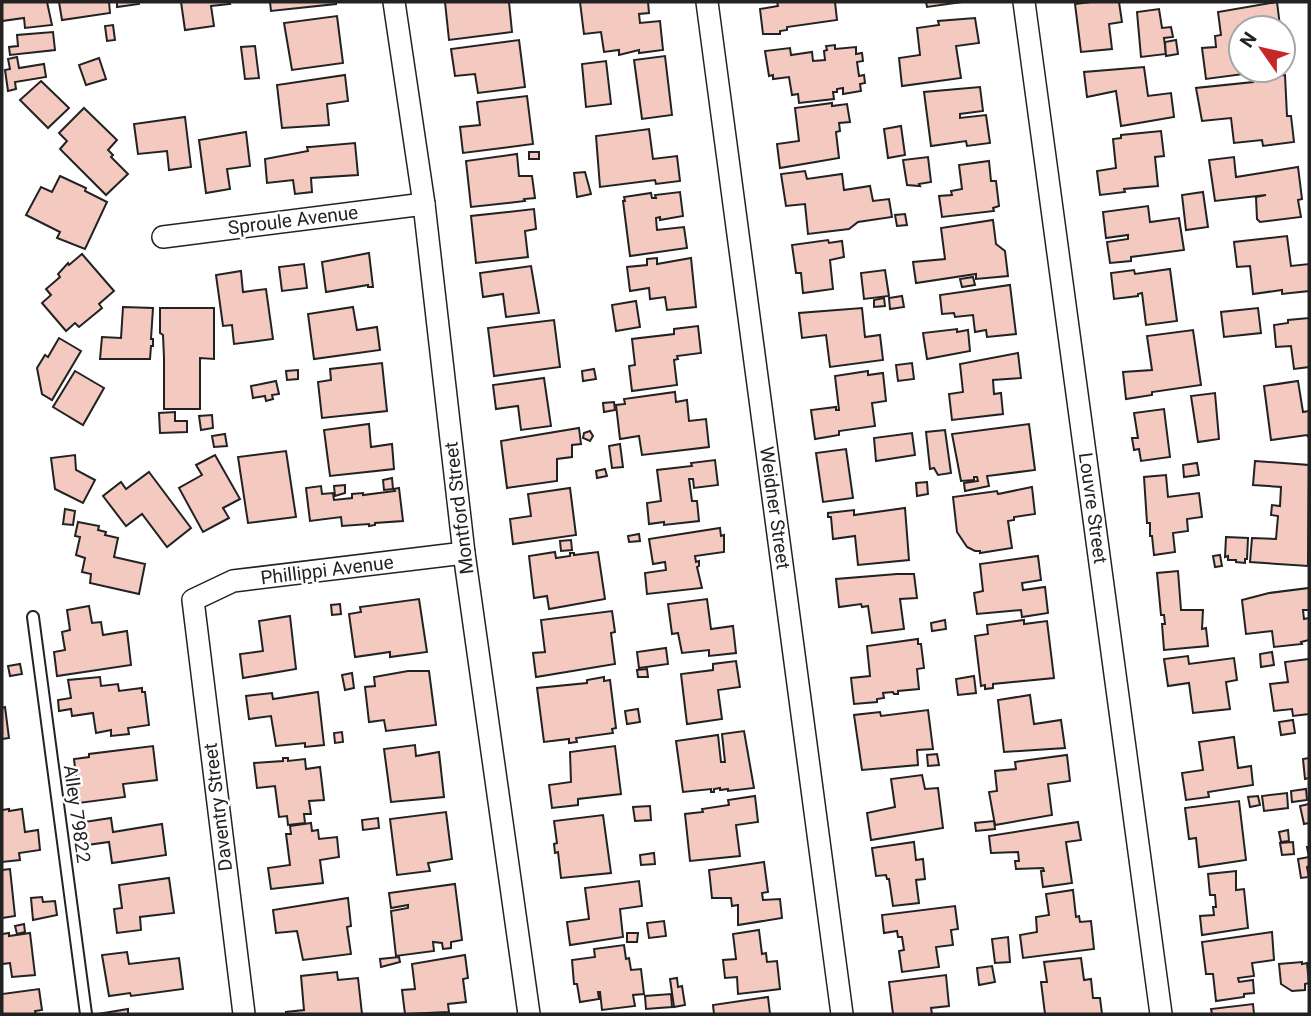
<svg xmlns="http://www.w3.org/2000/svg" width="1311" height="1016" font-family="Roboto,sans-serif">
	<rect width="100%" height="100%" fill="#fff"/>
	<!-- building -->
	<g fill="#f3c9c0" stroke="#222" stroke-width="2">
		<polygon points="2,2 47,2 52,25 25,28 24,18 2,21"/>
		<polygon points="59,2 109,2 110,13 62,20"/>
		<polygon points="117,2 139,2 139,4 117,7"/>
		<polygon points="181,2 229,2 230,4 211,6 214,26 185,30"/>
		<polygon points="270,2 336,2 336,4 271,11"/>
		<polygon points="445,2 509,2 512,32 449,40"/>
		<polygon points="580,2 648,2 649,13 639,14 640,23 660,21 663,50 639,53 639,50 619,55 619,50 604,52 601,32 584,34"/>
		<polygon points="777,2 835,2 837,20 787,27 787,30 780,31 780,34 763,34 760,9 778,6"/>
		<polygon points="926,2 962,2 927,7"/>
		<polygon points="1091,2 1119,2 1122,22 1109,24 1112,49 1081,52 1075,4"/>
		<polygon points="1277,2 1280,26 1241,28 1241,70 1243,70 1244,74 1206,79 1202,48 1216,47 1215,36 1221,35 1218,12"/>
		<polygon points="1159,9 1162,28 1171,27 1173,37 1164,38 1166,54 1141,57 1137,12"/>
		<polygon points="337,16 343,63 292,70 284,23"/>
		<polygon points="975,18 979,43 956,46 961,78 902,86 899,58 920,55 917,28 939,25 938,21"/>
		<polygon points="113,25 115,40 107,41 105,26"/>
		<polygon points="53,32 55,50 10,55 9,47 18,46 17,35"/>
		<polygon points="519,40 525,87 478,93 475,74 455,76 451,49"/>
		<polygon points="1176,40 1178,54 1166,56 1165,42"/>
		<polygon points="835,45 835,49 856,47 856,54 862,53 863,61 857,62 859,76 864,75 865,83 860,84 861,91 843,94 843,88 837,89 837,92 833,92 834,99 799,103 798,94 792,95 789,77 773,79 773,75 769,76 765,51 790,48 791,55 812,52 813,61 825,60 824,51 827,50 826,46"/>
		<polygon points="255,46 259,78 245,79 241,47"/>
		<polygon points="665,56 672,115 642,119 634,60"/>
		<polygon points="17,57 19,68 44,64 46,77 15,82 16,89 8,91 5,70 10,69 8,59"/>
		<polygon points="99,58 106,79 86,85 79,65"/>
		<polygon points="606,61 611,104 586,107 582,64"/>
		<polygon points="1144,67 1148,96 1171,93 1174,117 1121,126 1116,91 1087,97 1084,72"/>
		<polygon points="345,75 348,101 327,104 329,125 282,128 277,85"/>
		<polygon points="1285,75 1287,116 1291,116 1294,142 1263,146 1262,140 1234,143 1231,118 1202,121 1196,88 1253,82 1252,77"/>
		<polygon points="41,81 69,108 48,128 20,100"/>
		<polygon points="980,87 983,111 960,114 960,118 986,115 990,143 967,146 966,141 931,146 924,92"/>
		<polygon points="527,96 533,144 463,153 460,127 480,125 477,102"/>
		<polygon points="832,103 832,106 847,104 850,122 839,123 840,131 836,132 839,158 780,168 777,144 799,141 795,108"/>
		<polygon points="84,108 117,140 108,150 113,155 111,157 128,174 106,195 60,149 67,141 59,133"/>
		<polygon points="185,117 191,167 169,170 167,151 138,154 134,124"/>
		<polygon points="901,126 905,155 888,158 884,129"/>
		<polygon points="649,129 653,159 677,156 680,181 656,184 655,180 600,187 596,136"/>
		<polygon points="1161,131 1164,156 1155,157 1158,186 1124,189 1125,192 1100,195 1097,171 1116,168 1113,139 1121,138 1121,135"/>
		<polygon points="246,132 250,166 227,169 230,189 206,193 199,140"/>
		<polygon points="355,143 358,175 311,178 312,192 295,194 293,180 267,183 265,159 308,151 307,147 310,147"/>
		<rect x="529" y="152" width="10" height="7"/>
		<polygon points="517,154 519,176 532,176 535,198 524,199 525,201 471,207 466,161"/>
		<polygon points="928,157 931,182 919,184 920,186 907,185 903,160"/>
		<polygon points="1234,157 1236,177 1298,167 1302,199 1298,200 1301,217 1260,222 1257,219 1256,197 1266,195 1215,201 1209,160"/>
		<polygon points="989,161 991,181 996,181 999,206 993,208 994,211 942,217 939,196 952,195 951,191 962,189 959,165"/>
		<polygon points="805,171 807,179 842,174 844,190 870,186 873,201 889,199 892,217 858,222 849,229 808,234 805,204 786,206 781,174"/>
		<polygon points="585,172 591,194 577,197 574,173"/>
		<polygon points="60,176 86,188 85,191 107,202 85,249 57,238 60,232 26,215 41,187 52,192"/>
		<polygon points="680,192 683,216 660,220 660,217 656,218 657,230 684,227 687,248 630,256 623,201 625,201 624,197 651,193 652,198 656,198 655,195"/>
		<polygon points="1203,192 1208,227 1186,230 1182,195"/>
		<polygon points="1148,206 1150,222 1179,218 1184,250 1131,257 1131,261 1110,263 1107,242 1128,239 1128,235 1106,238 1103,212"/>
		<polygon points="534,209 536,229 525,231 528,257 476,263 471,216"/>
		<polygon points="905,214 907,225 897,226 895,215"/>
		<polygon points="993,220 996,244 1005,251 1008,276 976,279 976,274 916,283 913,262 945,259 941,228"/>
		<polygon points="1287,236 1291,266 1309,264 1309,291 1282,294 1282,290 1253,294 1250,266 1237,267 1234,242"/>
		<polygon points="828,240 829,243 842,241 844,257 830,260 833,289 803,293 801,273 796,273 792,245"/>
		<polygon points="369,253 373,287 368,287 368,285 326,292 322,262"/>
		<polygon points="82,254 114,291 99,304 102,308 79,327 75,323 66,331 42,303 51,295 46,289 60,277 58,274 68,263 69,265"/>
		<polygon points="657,258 657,264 691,258 696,307 667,310 665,297 650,299 649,288 630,291 627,267 647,265 647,259"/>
		<polygon points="304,264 307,288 282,291 279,267"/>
		<polygon points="531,266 539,313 506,317 503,294 483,297 480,273"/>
		<polygon points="1170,269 1177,321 1146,325 1142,293 1138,294 1138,296 1114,299 1111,273 1134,270 1135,274"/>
		<polygon points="885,270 889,296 864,299 861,273"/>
		<polygon points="241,271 243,292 266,289 273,339 234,344 232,325 223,326 216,275"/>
		<polygon points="973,277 975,285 962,287 960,279"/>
		<polygon points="1010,285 1016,334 987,337 986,330 975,332 973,315 955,317 954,313 942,314 940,295"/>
		<polygon points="902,296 904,307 890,309 889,298"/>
		<polygon points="884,298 885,306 874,307 874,300"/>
		<polygon points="636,301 640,327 616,331 612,305"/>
		<polygon points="123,307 153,308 151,339 153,339 153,346 151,346 150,359 100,359 102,337 121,338"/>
		<polygon points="353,307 357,330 377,327 380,350 314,359 308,314"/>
		<polygon points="160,308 214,308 214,359 200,358 200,409 164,409 164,358 163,335 160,333"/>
		<polygon points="862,308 865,337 880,335 883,360 830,367 826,335 802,338 799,313"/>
		<polygon points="1258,308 1261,333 1224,337 1221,312"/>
		<polygon points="1309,318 1309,367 1294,369 1291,346 1276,347 1274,325 1288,323 1288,320"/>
		<polygon points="554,320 560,367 494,376 488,328"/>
		<polygon points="698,326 701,353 677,356 678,359 674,360 677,385 632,391 629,366 635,365 632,339 674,334 674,329"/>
		<polygon points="957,329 957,332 968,330 970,351 927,359 923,333"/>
		<polygon points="1193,330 1201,385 1152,392 1152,395 1126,399 1123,372 1152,370 1147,336"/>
		<polygon points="59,338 81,351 52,400 42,394 37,368 45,355 48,357"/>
		<polygon points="1018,353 1021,378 993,380 994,394 1001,393 1003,414 952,420 949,394 963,392 960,364"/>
		<polygon points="382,363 387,411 322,418 318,382 331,380 330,369"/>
		<polygon points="912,363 914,379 898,381 896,365"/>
		<polygon points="594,369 596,379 583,381 582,371"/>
		<polygon points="298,370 298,379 287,380 286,371"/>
		<polygon points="75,371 104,388 83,425 53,407"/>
		<polygon points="868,371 868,375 883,373 886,401 872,403 875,426 839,431 839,435 815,439 811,410 836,407 836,410 839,410 835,376"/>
		<polygon points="544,378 551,426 521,430 518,406 496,409 493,385"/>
		<polygon points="276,381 279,394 272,395 273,399 266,401 265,396 253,398 251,386"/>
		<polygon points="1298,381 1303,412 1309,411 1309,438 1307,435 1271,440 1264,386"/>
		<polygon points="675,392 676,402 687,400 689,421 706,419 709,447 642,455 639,436 620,439 616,405 625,404 624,399"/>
		<polygon points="1215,393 1219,439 1198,442 1191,396"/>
		<polygon points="614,402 615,410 604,412 603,403"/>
		<polygon points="1164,409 1170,457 1141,461 1139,449 1134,450 1132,438 1138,438 1134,413"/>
		<polygon points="175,412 175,421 187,421 187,432 160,433 159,413"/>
		<polygon points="212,415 213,428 201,430 199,416"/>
		<polygon points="369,424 371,447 392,444 394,469 330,476 324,430"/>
		<polygon points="1029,424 1035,470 987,476 989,486 965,491 964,483 978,481 977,477 974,477 974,480 961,481 952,434"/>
		<polygon points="579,428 581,444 572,445 572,457 557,459 557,481 507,488 501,441"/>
		<polygon points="945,430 951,473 938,475 934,468 930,469 926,432"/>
		<polygon points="590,431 593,436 590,441 583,438 584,433"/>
		<polygon points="912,433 915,455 876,461 874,438"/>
		<polygon points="225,434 227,446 214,447 212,436"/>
		<polygon points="620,444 623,467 612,468 609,446"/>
		<polygon points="846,449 853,498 823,502 816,453"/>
		<polygon points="286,451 296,517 248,523 238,457"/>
		<polygon points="75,455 76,470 95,480 83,503 55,489 51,458"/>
		<polygon points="215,455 240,499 223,508 229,518 203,532 179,488 202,475 196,465"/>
		<polygon points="715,460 718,485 694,488 693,479 689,479 692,501 697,501 699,521 664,525 664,522 649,524 647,503 661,501 657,470 692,466 691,463"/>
		<polygon points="1255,461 1309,465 1308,566 1250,562 1252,538 1276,539 1278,516 1271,515 1272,505 1280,506 1281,487 1253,485"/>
		<polygon points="1197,463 1199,475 1184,477 1183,465"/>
		<polygon points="605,469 607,476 597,478 596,471"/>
		<polygon points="149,472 191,528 167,547 142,514 126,526 103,496 121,482 126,489"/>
		<polygon points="1166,475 1168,497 1199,493 1202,517 1187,519 1188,531 1173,533 1175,552 1154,555 1152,536 1150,536 1150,523 1147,523 1144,477"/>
		<polygon points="392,478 393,489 384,490 383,480"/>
		<polygon points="927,482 928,494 917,496 916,483"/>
		<polygon points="345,485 345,493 335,496 334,486"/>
		<polygon points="321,486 322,494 333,493 334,500 352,498 352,494 363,493 363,495 395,491 394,489 399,488 403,521 375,523 375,525 369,526 369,524 342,526 341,517 310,521 306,488"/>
		<polygon points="1032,487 1035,514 1014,517 1014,520 1008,521 1012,548 980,553 980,551 975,551 967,547 957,532 953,497 997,491 998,494"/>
		<polygon points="570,488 576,535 513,544 510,519 531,516 528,494"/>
		<polygon points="905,508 909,560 858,565 855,536 833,539 831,517 828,517 828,513 854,510 854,515"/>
		<polygon points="65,509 75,511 73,525 63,524"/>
		<polygon points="78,522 99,526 98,530 106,532 105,535 118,538 114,557 145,564 139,594 90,583 91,574 82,572 85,558 76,555 80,537 75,536"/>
		<polygon points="720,528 721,536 724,535 724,552 695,556 696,562 699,561 699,566 697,567 702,588 647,594 645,573 666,570 665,562 653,564 649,539"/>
		<polygon points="639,534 640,541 629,542 628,536"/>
		<polygon points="1226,537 1248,538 1247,559 1245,559 1245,563 1236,562 1236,560 1228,560 1228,556 1225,557"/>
		<polygon points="571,540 572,550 561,551 560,541"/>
		<polygon points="555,552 556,558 570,556 570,553 574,553 574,555 598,552 605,599 549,609 547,596 534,598 529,556"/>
		<polygon points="1220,555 1222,566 1215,567 1213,556"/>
		<polygon points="1038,556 1041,580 1022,583 1023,590 1045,587 1048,613 1022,617 1021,610 977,614 974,593 983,591 980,564"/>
		<polygon points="1178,571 1181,610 1203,610 1202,629 1206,628 1208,646 1164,650 1162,624 1165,624 1164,615 1161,615 1157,573"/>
		<polygon points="897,574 914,574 917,598 900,599 904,629 872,633 868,606 862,607 861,604 839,607 836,579"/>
		<polygon points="1309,588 1309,610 1303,610 1304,619 1309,618 1309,640 1301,642 1302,644 1274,647 1272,631 1246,634 1242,600 1269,593"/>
		<polygon points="419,599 427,652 390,657 390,652 355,657 349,614 361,612 360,607"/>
		<polygon points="707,599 711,629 733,626 736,653 709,656 709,650 682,653 678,633 672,634 668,604"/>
		<polygon points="340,604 341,614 332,615 331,605"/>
		<polygon points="89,606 92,623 101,622 103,635 127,631 131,665 57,676 54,652 65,650 62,632 70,630 67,610"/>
		<polygon points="612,611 615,632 611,633 615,664 536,677 533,653 545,652 541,620"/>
		<polygon points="290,616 296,669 243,678 240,654 263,651 259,621"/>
		<polygon points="945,620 946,629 932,631 931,623"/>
		<polygon points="1024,620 1024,624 1047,621 1054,678 993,684 993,688 985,689 985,685 981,686 975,636 988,634 987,625"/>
		<polygon points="918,639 918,644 921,644 924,668 917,669 919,689 898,691 898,694 894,694 893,692 883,693 884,698 877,699 877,702 854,704 851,678 870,676 867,646"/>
		<polygon points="666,648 668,664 639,668 637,652"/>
		<polygon points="1272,652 1274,665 1261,667 1260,654"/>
		<polygon points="1188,656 1189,664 1234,658 1237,680 1226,682 1230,709 1193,713 1189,683 1168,686 1164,659"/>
		<polygon points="1309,659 1309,714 1293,716 1292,709 1274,711 1270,684 1288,682 1285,662"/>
		<polygon points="736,661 740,687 718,690 722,719 687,724 681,674 713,670 713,664"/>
		<polygon points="20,664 22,674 10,676 8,666"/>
		<polygon points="647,669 648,677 638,677 637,670"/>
		<polygon points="408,671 429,671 436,725 386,731 384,720 369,722 365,687 375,686 374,677"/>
		<polygon points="352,673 354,688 345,690 342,675"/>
		<polygon points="974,676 976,693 958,695 956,679"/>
		<polygon points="100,677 101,686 118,684 119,691 142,688 142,692 145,692 149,725 128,728 129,734 111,736 111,730 96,733 93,713 72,716 71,709 59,711 58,700 71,698 68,680"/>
		<polygon points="604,677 604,681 610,680 616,728 612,729 613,733 576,738 577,742 569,743 569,739 544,742 537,688 587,683 587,680"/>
		<polygon points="318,692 324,745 305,747 305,743 276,746 271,716 249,719 246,696 272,693 273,699"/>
		<polygon points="1030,695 1034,724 1061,720 1065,748 1004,752 998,700"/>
		<polygon points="5,707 9,738 2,739 2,708"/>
		<polygon points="638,709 640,722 627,724 625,711"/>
		<polygon points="928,710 933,749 917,750 918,765 862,770 854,715 880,712 881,716"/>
		<polygon points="1293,720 1295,733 1281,735 1279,722"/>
		<polygon points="744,731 754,788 728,791 728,789 720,790 720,788 714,789 714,792 711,792 711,789 683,792 676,741 718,735 721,762 725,762 722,734"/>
		<polygon points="342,732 343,742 335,743 334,733"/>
		<polygon points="1234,737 1238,768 1251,766 1253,785 1208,792 1209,797 1186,800 1182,773 1203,770 1199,742"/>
		<polygon points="415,745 416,756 439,752 444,797 391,802 384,749"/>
		<polygon points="153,746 157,780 123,784 125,797 79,803 74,759 89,757 89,754"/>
		<polygon points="615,746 621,794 578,799 578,805 552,808 549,785 571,782 570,752"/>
		<polygon points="937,754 939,765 928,766 927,755"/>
		<polygon points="1067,755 1070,781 1048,784 1052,815 995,825 989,792 997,791 995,771 1016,769 1015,762"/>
		<polygon points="283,758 288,758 288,761 305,759 306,769 320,767 324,800 309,801 311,814 304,814 305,823 288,825 287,816 279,817 275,786 257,788 254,763 283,761"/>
		<polygon points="1309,758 1309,778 1305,779 1303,759"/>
		<polygon points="922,775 925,789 938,788 943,828 871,840 867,813 895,807 891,779"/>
		<polygon points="1306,789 1307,800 1292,802 1291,791"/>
		<polygon points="1287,793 1288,808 1264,811 1262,796"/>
		<polygon points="755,796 758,822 736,825 740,856 690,861 685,814 703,812 702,809 729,805 728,800"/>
		<polygon points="1258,796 1260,805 1250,807 1248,797"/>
		<polygon points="1239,801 1246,860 1199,867 1196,838 1189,839 1185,808"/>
		<polygon points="1309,804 1309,823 1304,824 1300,806"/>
		<polygon points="650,806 651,820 635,821 633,807"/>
		<polygon points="9,809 9,811 22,809 25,832 38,830 40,850 19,853 20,860 2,862 2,810"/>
		<polygon points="446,812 452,859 428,863 430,871 397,875 390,819"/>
		<polygon points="603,815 611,873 561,878 558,852 555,853 554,844 557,843 554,821"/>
		<polygon points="111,818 113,832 162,824 166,855 112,863 109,842 87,845 84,822"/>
		<polygon points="378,818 379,828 363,830 362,820"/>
		<polygon points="994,821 995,829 976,831 975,823"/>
		<polygon points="1078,822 1081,840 1066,842 1072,883 1043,887 1041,871 1044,871 1043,868 1016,869 1015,861 1019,861 1018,852 991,853 989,836"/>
		<polygon points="311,823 312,831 318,830 319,839 337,837 339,857 320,860 323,883 271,889 268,868 290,865 286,834 291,834 290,826"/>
		<polygon points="1288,830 1289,841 1281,842 1279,832"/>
		<polygon points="914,842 916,860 923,859 925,879 916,880 919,903 893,906 889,879 887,879 886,875 876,876 872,848"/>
		<polygon points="1293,842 1294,854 1282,855 1280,843"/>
		<polygon points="1307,847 1309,847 1309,866 1307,867 1309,877 1301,878 1298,859 1309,857"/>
		<polygon points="654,853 655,864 641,865 640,855"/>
		<polygon points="764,862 768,892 762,893 763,900 780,899 782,918 738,925 738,905 732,906 731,898 712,898 709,870"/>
		<polygon points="10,869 15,916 2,918 2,870"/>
		<polygon points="1236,871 1236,890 1244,889 1248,928 1202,935 1200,916 1214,915 1213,907 1216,907 1215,895 1210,895 1208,874"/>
		<polygon points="169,878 174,913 140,917 141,930 117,933 114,909 122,908 119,885"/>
		<polygon points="639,881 642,906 620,909 623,937 570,945 567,922 589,919 585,888"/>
		<polygon points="455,884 462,940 451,942 451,948 443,949 442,943 433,942 434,951 396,956 391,911 408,908 408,905 391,908 389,893"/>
		<polygon points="1073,890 1076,917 1079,916 1080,922 1091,921 1094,949 1023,958 1020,935 1037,932 1036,917 1049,915 1046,894"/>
		<polygon points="42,897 43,902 55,901 57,915 33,920 31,898"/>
		<polygon points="348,898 351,926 347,927 351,954 303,960 297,931 276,933 273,910"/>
		<polygon points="955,906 958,929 951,930 953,945 936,947 939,967 902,972 899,951 904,950 902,937 898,937 897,931 884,933 882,915"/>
		<polygon points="664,921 666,936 649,938 647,923"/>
		<polygon points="24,924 25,932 17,934 15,926"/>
		<polygon points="759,930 762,954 766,953 767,962 777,961 780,989 738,994 737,977 725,978 723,960 736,959 733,934"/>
		<polygon points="1272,932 1274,960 1252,963 1254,976 1238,978 1239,982 1253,980 1254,993 1244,994 1244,997 1216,1001 1213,974 1206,974 1202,942"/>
		<polygon points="9,933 9,936 30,933 35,975 12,977 10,963 2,964 2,934"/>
		<polygon points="627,933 638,933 637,942 627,942"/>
		<polygon points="1008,937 1010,962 995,963 992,939"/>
		<polygon points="624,945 626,959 629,958 631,970 641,969 644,994 633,995 635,1006 602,1010 600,992 598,992 599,999 580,1002 577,984 574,984 572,960 595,957 594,949"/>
		<polygon points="127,952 129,964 179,958 183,989 131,996 130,993 109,996 102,955"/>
		<polygon points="465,955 468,978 463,979 466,1002 448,1004 449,1012 405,1014 402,990 415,989 412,964"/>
		<polygon points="399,957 400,962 381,967 380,959"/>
		<polygon points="1081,958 1084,980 1091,979 1093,998 1100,998 1102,1014 1045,1014 1041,982 1047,982 1044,962"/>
		<polygon points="1302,962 1302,964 1307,963 1309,983 1305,984 1305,990 1292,991 1281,984 1279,964"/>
		<polygon points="992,966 995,982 979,985 977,968"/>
		<polygon points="337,972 338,980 358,978 362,1014 286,1014 286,1012 304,1010 301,976"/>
		<polygon points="946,975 949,1006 931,1008 932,1014 893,1014 889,982"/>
		<polygon points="677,978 678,987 682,986 685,1005 674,1007 670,979"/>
		<polygon points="39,989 42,1010 35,1011 36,1014 2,1014 2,994"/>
		<polygon points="671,994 672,1007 646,1009 645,996"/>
		<polygon points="768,997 770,1014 714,1014 713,1005"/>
		<polygon points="1253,1004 1254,1014 1212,1014 1211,1009"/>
		<polygon points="128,1009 128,1014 98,1014"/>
	</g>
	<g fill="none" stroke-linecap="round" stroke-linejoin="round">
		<!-- service casing -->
		<g stroke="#222" stroke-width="14">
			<polyline id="service" points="33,617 86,1014"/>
		</g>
		<!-- minor casing -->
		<g stroke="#222" stroke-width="24">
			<g id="minor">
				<polyline points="394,2 424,204 464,553 529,1014"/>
				<polyline points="707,2 842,1014"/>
				<polyline points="1024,2 1161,1014"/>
				<polyline points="163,237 424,204"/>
				<polyline points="244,1014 193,600 233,581 464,553"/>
			</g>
		</g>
		<!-- service -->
		<use href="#service" stroke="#fff" stroke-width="10"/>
		<!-- minor -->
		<use href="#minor" stroke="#fff" stroke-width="21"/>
	</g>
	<g text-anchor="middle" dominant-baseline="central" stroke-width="5" stroke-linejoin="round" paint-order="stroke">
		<!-- street labels -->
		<g font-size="19" fill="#222" stroke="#fff">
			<text transform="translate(293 220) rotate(-7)">Sproule Avenue</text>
			<text transform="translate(459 508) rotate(-97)">Montford Street</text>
			<text transform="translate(775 508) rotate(82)">Weidner Street</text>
			<text transform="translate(1093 508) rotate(82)">Louvre Street</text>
			<text transform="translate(327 570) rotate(-7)">Phillippi Avenue</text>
			<text transform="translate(218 807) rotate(-97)">Daventry Street</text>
			<text transform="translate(77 814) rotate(82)">Alley 79822</text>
		</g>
	</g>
	<!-- border -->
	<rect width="1311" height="1016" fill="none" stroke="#222222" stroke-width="7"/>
	<!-- north arrow -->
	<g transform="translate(1262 49) rotate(304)"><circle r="33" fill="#ffffff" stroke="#a7a7a7" stroke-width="2"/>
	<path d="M0-5L12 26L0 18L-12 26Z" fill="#c62828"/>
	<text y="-10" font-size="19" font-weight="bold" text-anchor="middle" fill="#222222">N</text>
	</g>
</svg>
